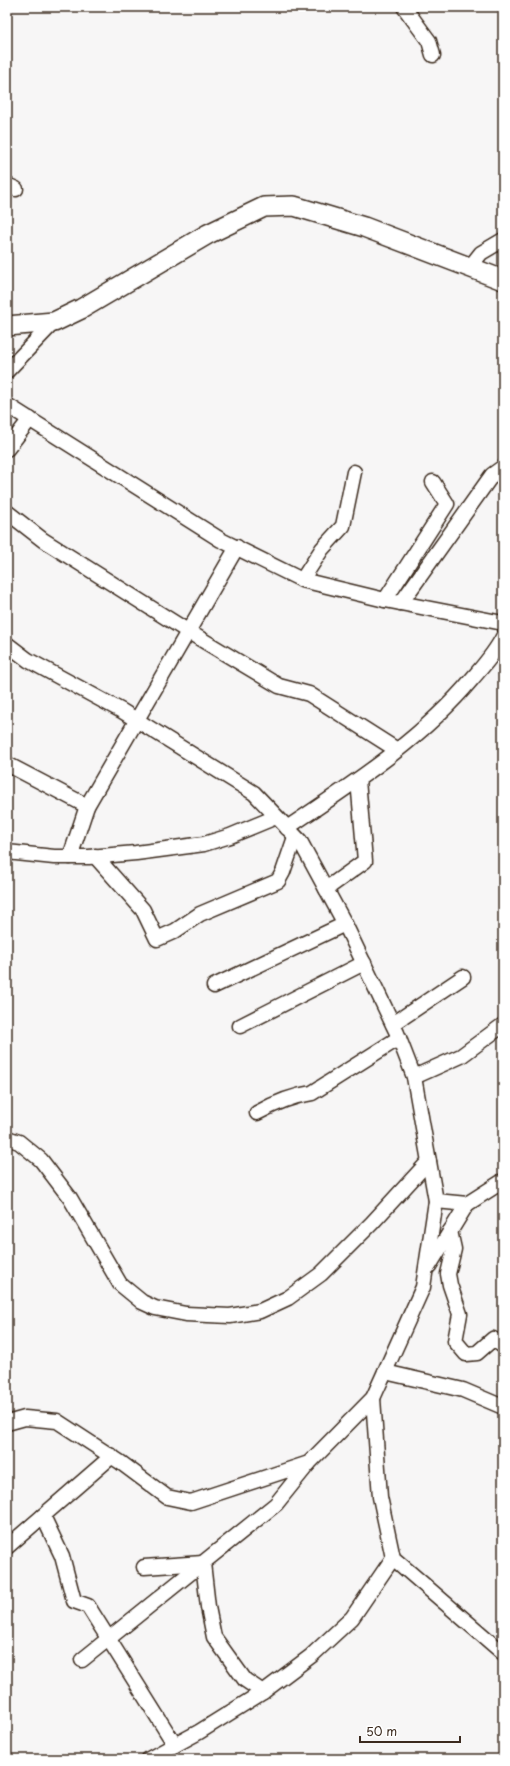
<svg xmlns="http://www.w3.org/2000/svg" width="510" height="1766" font-family="'Playpen Sans',sans-serif">
	<rect width="100%" height="100%" fill="#f7f6f6"/>
	<filter id="ink" filterUnits="userSpaceOnUse"><feTurbulence type="fractalNoise" baseFrequency=".025" numOctaves="2"/><feDisplacementMap in="SourceGraphic" scale="8" xChannelSelector="R" yChannelSelector="G"/><feConvolveMatrix kernelMatrix="1 2 1 2 8 2 1 2 1" color-interpolation-filters="sRGB"/></filter>
	<g filter="url(#ink)">
		<g fill="none" stroke-linecap="round" stroke-linejoin="round">
			<!-- street casing -->
			<g stroke="#3b2a1e" stroke-width="17">
				<g id="street">
					<polyline points="404,7 429,41 433,55"/>
					<polyline points="7,185 16,189"/>
					<polyline points="470,267 481,253 503,240"/>
					<polyline points="7,371 54,322"/>
					<polyline points="7,405 221,540 302,580 385,600 503,623"/>
					<polyline points="7,449 30,419"/>
					<polyline points="7,512 43,540 189,632 279,686 309,694 397,750"/>
					<polyline points="302,580 322,549 343,526 354,472"/>
					<polyline points="385,600 447,504 433,482"/>
					<polyline points="401,603 492,475 503,467"/>
					<polyline points="7,644 28,660 122,711 254,793 300,841 345,924 397,1033 414,1077 436,1201 423,1287 373,1398 309,1463 191,1502 167,1497 120,1462 57,1421 25,1418 7,1423"/>
					<polyline points="7,764 87,806"/>
					<path d="M 287,828 C 352,784 421,740 472,679 C 484,665 495,653 503,637"/>
					<polyline points="7,852 54,857 89,857 136,853 204,844 230,836 276,817"/>
					<polyline points="95,856 143,910 157,939 175,931 200,914 278,881 283,872 295,837"/>
					<polyline points="70,857 87,806 237,547"/>
					<polyline points="326,889 365,861 358,780"/>
					<polyline points="214,986 345,924"/>
					<polyline points="393,1024 463,977"/>
					<polyline points="240,1026 364,963"/>
					<polyline points="414,1077 461,1056 503,1025"/>
					<path d="M 257,1113 C 275,1103 291,1096 312,1093 L 399,1038"/>
					<polyline points="7,1138 19,1142 41,1160 70,1198 120,1284 142,1302 155,1308 186,1314 230,1316 260,1311 288,1298 321,1274 372,1223 429,1161"/>
					<polyline points="436,1201 467,1204 503,1181"/>
					<polyline points="450,1231 454,1249 448,1274 450,1285 460,1314 455,1341 466,1354 477,1353 493,1339 503,1346"/>
					<polyline points="429,1266 467,1204"/>
					<polyline points="385,1372 463,1390 503,1407"/>
					<polyline points="373,1398 380,1497 393,1558 503,1653"/>
					<polyline points="43,1516 62,1556 74,1601 88,1606 175,1745"/>
					<polyline points="7,1547 112,1456"/>
					<polyline points="144,1567 203,1563 208,1607 214,1637 245,1680 263,1692"/>
					<polyline points="82,1660 276,1504 309,1463"/>
					<polyline points="149,1759 199,1732 263,1692 311,1656 352,1618 393,1558"/>
				</g>
			</g>
			<!-- secondary casing -->
			<g stroke="#3b2a1e" stroke-width="22">
				<polyline id="secondary" points="7,326 54,322 81,309 208,234 264,207 294,206 364,227 503,280"/>
			</g>
			<!-- street -->
			<use href="#street" stroke="#fff" stroke-width="14"/>
			<!-- secondary -->
			<use href="#secondary" stroke="#fff" stroke-width="19"/>
		</g>
	</g>
	<!-- margin -->
	<rect width="510" height="1766" fill="none" stroke="#fff" stroke-width="24"/>
	<rect x="12" y="12" width="486" height="1742" fill="none" stroke="#3b2a1e" stroke-width="1.5" filter="url(#ink)"/>
	<!-- scale -->
	<path d="M360 1736v6h100v-6" fill="none" stroke="#3b2a1e" stroke-width="2"/>
	<text x="366" y="1736" font-size="12" fill="#3b2a1e" stroke="#ffffff" stroke-width="3" paint-order="stroke">50 m</text>
</svg>
